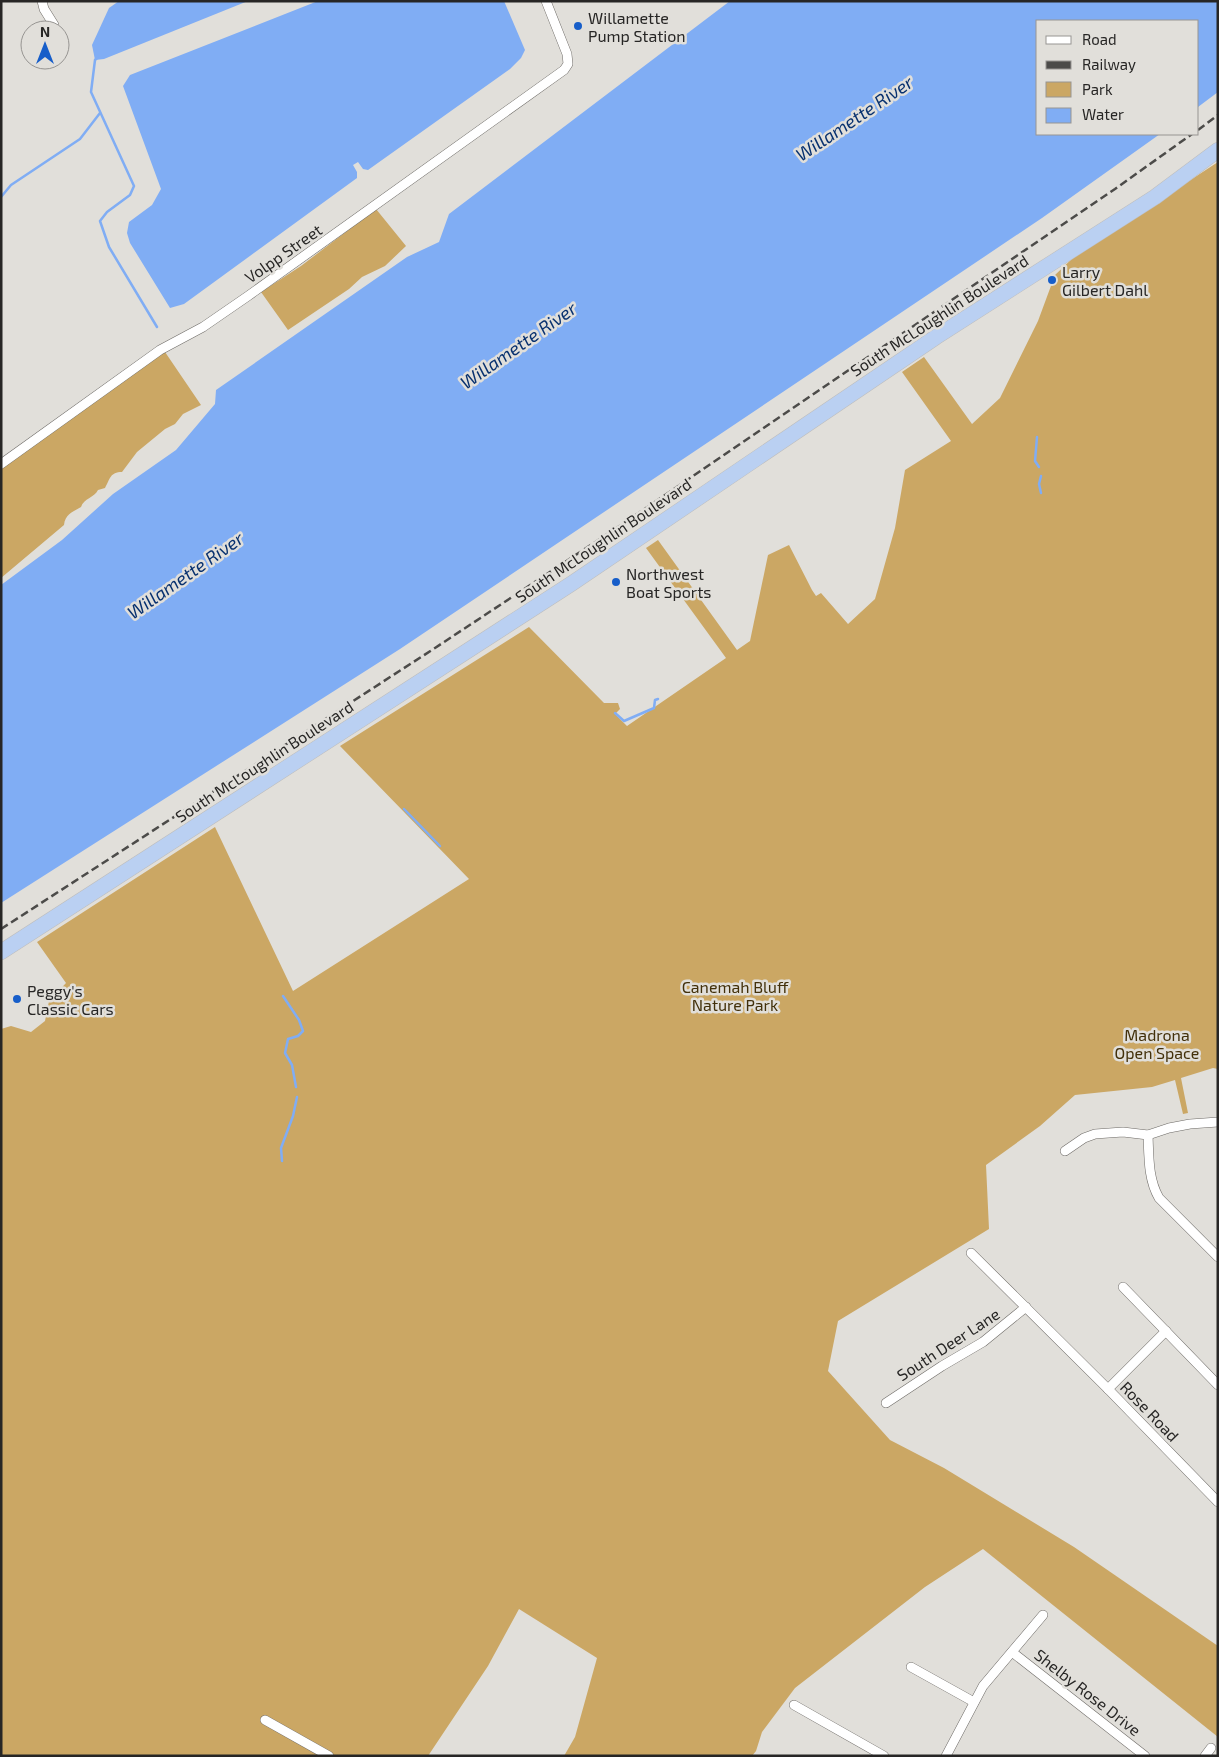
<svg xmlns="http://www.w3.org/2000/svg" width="1219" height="1757" font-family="'Exo 2',sans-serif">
	<rect width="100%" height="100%" fill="#e1dfda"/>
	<!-- green -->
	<g fill="#cba764">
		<polygon points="1218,162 1218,1069 1213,1068 1181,1078 1188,1113 1183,1114 1175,1080 1152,1087 1075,1095 1040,1126 986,1165 989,1229 838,1321 828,1371 890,1440 944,1468 1074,1547 1218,1646 1218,1737 983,1549 925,1587 795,1688 762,1732 756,1751 752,1756 564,1756 575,1737 597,1658 519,1609 488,1666 428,1756 1,1756 1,1029 11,1026 31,1032 45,1021 49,1001 66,983 37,942 215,827 293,991 469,879 340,746 529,627 604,703 618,703 620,709 615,714 627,726 726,658 646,548 658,540 737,650 750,641 768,555 789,545 812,590 816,596 821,593 848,624 875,599 895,528 905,470 951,441 902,372 924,357 972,424 1000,398 1038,321 1055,275 1076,255"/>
		<polygon points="376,209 406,246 385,266 362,277 349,289 288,330 261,292 301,266"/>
		<path d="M 165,352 L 201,405 L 183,414 L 175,424 L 165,429 L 137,452 L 122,472 C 110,472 110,479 105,488 L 98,490 C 94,498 84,498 81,507 C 73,512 65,514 64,525 L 1,578 L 1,468 Z"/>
	</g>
	<!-- water -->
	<g fill="#80adf4">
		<polygon points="119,1 248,1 104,59 95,60 92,45 109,8"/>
		<polygon points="318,1 504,1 525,50 521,58 510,69 368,170 363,169 358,162 353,165 357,172 357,178 184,304 170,308 130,243 127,233 129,222 152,205 161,189 123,86 130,75"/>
		<polygon points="730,1 1218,1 1218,92 1198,107 1198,21 1038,21 1038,134 1160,134 1042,218 400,649 1,903 1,585 62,540 113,494 176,450 215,404 216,390 407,257 439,242 449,214"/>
	</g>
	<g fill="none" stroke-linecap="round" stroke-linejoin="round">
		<!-- stream -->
		<g stroke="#80adf4" stroke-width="2.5">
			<polyline points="97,58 95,60 91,92 134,186 130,195 107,212 100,221 109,247 157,327"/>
			<polyline points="1,197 11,185 80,139 100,113"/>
			<polyline points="1037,437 1035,461 1039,467"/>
			<polyline points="1041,476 1039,484 1041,493"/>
			<polyline points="615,713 624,721 654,708 655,700 658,699"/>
			<polyline points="404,809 440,846"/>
			<polyline points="283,996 299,1020 303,1031 298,1036 288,1039 285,1053 292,1065 296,1087"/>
			<polyline points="282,1161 281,1148 293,1116 297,1097"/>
		</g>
		<!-- minor casing -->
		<g stroke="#6d6a66" stroke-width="10">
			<g id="minor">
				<polyline points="42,1 44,9 54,25"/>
				<polyline points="1,464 160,350 203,327 248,296 564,70 568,64 567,54 546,1"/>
				<path d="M 1148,1135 C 1149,1157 1148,1179 1159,1198 L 1218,1257"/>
				<polyline points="1065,1151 1084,1138 1095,1134 1123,1132 1148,1135 1169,1128 1190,1124 1218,1122"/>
				<polyline points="971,1253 1108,1389 1218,1502"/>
				<polyline points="1123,1287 1218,1385"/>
				<polyline points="1108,1389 1166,1331"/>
				<polyline points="886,1403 942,1366 983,1342 1026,1307"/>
				<polyline points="1012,1652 1145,1756"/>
				<polyline points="911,1667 974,1702"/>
				<polyline points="794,1705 884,1756"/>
				<polyline points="265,1720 329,1756"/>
				<polyline points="946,1756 983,1686 1043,1615"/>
				<polyline points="1205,1756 1211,1748"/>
			</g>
		</g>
		<!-- trunk casing -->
		<g stroke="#bebebe" stroke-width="16">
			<polyline id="trunk" points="1,952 571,584 936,337 1155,197 1218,150"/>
		</g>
		<!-- minor -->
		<use href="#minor" stroke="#fff" stroke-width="9"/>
		<!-- trunk -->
		<use href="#trunk" stroke="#bad0f2" stroke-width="15"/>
		<!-- rail -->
		<g stroke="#4c4b49" stroke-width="2.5" stroke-dasharray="8 4" stroke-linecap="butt">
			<polyline points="1198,130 1218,115"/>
			<polyline points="1,929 435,648 618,527 1115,189 1192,134"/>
		</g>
	</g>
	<!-- markers -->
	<g fill="#175ec9" stroke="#e1dfda" stroke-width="2">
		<circle cx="578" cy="26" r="5"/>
		<circle cx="1052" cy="280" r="5"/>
		<circle cx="616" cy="582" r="5"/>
		<circle cx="17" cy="999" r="5"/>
	</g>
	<g text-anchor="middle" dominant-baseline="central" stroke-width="5" stroke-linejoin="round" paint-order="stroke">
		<!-- poi labels -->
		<g font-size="16" fill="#272625" stroke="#e1dfda" text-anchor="start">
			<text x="588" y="17">Willamette<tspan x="588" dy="18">Pump Station</tspan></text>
			<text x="1062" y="271">Larry<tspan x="1062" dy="18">Gilbert Dahl</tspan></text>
			<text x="626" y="573">Northwest<tspan x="626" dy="18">Boat Sports</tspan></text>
			<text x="27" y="990">Peggy's<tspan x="27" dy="18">Classic Cars</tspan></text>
		</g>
		<!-- street labels -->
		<g font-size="16" fill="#272625" stroke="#e1dfda">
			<text transform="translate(283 253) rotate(-35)">Volpp Street</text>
			<text transform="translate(939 315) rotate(-33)">South McLoughlin Boulevard</text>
			<text transform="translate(603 540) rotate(-34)">South McLoughlin Boulevard</text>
			<text transform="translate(264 761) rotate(-33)">South McLoughlin Boulevard</text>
			<text transform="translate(948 1344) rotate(-33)">South Deer Lane</text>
			<text transform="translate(1150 1411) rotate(46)">Rose Road</text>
			<text transform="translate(1088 1692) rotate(38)">Shelby Rose Drive</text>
		</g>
		<!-- park labels -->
		<g font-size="16" fill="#42300a" stroke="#e1dfda">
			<text x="735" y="986">Canemah Bluff<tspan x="735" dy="18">Nature Park</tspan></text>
			<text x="1157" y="1034">Madrona<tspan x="1157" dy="18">Open Space</tspan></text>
		</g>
		<!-- water labels -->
		<g font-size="18" font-style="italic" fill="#08316f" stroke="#e1dfda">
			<text transform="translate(854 118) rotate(-34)">Willamette River</text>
			<text transform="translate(518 345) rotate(-35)">Willamette River</text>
			<text transform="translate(185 575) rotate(-35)">Willamette River</text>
		</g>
	</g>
	<!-- border -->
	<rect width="1219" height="1757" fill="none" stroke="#272625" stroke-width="5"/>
	<!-- legend -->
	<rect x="1036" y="20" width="162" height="115" fill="#e1dfda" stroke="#979592"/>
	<rect x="1046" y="36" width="25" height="8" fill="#ffffff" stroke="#979592"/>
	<text x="1082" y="45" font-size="15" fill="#272625">Road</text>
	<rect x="1046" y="61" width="25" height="8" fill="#4c4b49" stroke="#979592"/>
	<text x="1082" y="70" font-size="15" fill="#272625">Railway</text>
	<rect x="1046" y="82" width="25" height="15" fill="#cba764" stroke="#979592"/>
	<text x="1082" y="95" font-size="15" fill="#272625">Park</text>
	<rect x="1046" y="108" width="25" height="15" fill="#80adf4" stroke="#979592"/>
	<text x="1082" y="120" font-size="15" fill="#272625">Water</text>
	<!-- north arrow -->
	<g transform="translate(45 45)"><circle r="24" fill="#e1dfda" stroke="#979592"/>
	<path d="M0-4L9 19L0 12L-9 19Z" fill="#175ec9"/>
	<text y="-8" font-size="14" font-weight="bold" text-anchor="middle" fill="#272625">N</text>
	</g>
</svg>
